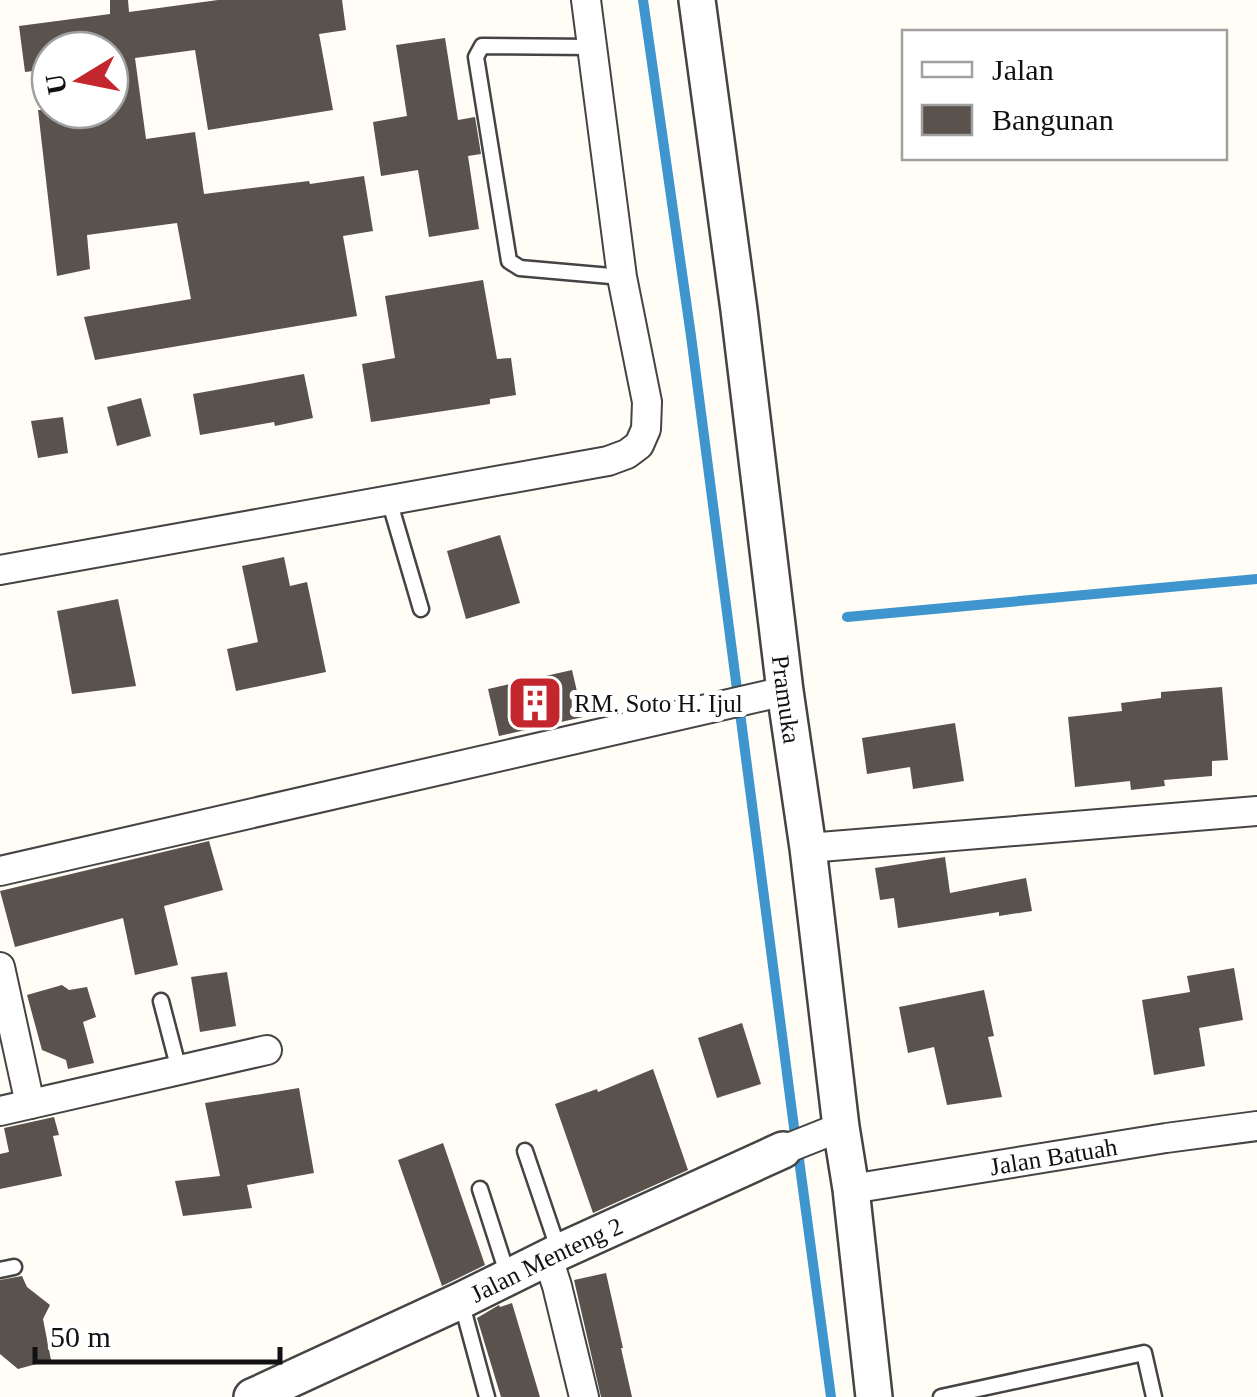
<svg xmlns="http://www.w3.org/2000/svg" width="1257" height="1397" font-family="'Times New Roman',serif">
	<rect width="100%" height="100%" fill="#fffdf5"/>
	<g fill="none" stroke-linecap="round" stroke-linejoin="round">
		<!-- stream -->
		<g stroke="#3f96cf" stroke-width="10">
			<polyline points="643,0 691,336 795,1135"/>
			<polyline points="847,617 1257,579"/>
			<polyline points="798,1152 831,1397"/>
		</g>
	</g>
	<!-- building -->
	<g fill="#5a524d">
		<polygon points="110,0 128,0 129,12 218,0 342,0 346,30 319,34 333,110 208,130 195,50 135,58 146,139 195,132 204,194 309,181 310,184 364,176 373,231 343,236 357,316 95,360 84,317 191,299 177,223 87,235 90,269 57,276 38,110 110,110 110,50 50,50 50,69 25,72 19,26 110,14"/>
		<polygon points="445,38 458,120 475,117 481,154 468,156 479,229 429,237 418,170 381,176 373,122 407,116 396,45"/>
		<polygon points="483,280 497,359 511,358 516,395 490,399 490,404 371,422 362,364 395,358 385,296"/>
		<polygon points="304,374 313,418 275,426 274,422 200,435 193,394"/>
		<polygon points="141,398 151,436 117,446 107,407"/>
		<polygon points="63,417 68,453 38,458 31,421"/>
		<polygon points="500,535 520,603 466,619 447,551"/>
		<polygon points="284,557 290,586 307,582 326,672 236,691 227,649 258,642 242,566"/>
		<polygon points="118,599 136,686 72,694 57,611"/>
		<polygon points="572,670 583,717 499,736 488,689"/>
		<polygon points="1222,687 1228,760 1212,761 1212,776 1164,780 1165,786 1131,790 1130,781 1075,787 1068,717 1122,711 1121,703 1161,698 1161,692"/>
		<polygon points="955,723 964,781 913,789 910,767 867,774 862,738"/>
		<polygon points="209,841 223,890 164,906 178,965 135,975 123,918 15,947 0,891"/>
		<polygon points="945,857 950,893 1026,878 1032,911 999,916 999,912 898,928 894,898 880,900 875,868"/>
		<polygon points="1234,968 1243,1020 1199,1028 1205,1066 1154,1075 1142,1000 1190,992 1187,976"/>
		<polygon points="227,972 236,1026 200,1032 191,977"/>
		<polygon points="62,985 69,990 87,987 96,1017 83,1022 94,1063 68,1069 66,1060 42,1050 27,995"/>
		<polygon points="984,990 994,1036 988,1037 1002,1097 947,1105 934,1047 908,1053 899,1007"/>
		<polygon points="742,1023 761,1084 717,1098 698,1038"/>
		<polygon points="653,1069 688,1170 593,1213 555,1104 597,1089 598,1092"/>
		<polygon points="299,1088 314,1173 247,1185 252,1208 183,1216 175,1181 220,1176 205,1103"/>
		<polygon points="54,1117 59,1135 53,1136 62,1176 0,1189 0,1154 9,1152 4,1128"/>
		<polygon points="443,1143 485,1265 442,1286 398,1160"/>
		<polygon points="606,1273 623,1348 621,1348 632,1397 601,1397 574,1280"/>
		<polygon points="22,1276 27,1287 50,1305 43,1319 51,1360 18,1369 0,1354 0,1280"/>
		<polygon points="512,1303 540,1397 501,1397 477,1318 499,1305 500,1307"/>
	</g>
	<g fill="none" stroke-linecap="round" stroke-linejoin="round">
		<!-- service casing -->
		<g stroke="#444" stroke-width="19">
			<g id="service">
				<polyline points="592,47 482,46 476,57 509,261 520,268 622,277"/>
				<polyline points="389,500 421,609"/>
				<polyline points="161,1001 179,1070"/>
				<polyline points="525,1151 559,1251"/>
				<polyline points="480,1189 508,1276"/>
				<polyline points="0,1270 14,1267"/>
				<polyline points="461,1301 487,1397"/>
				<polyline points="941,1397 1144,1353 1154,1397"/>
			</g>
		</g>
		<!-- minor casing -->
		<g stroke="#444" stroke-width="32">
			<g id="minor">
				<polyline points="0,570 608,461 627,454 639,445 646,429 647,402 622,277 586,0"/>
				<polyline points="808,848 1257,811"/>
				<polyline points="0,871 785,691"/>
				<polyline points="0,967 30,1104"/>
				<polyline points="0,1111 267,1050"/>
				<polyline points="783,1150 841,1127"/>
				<path id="s1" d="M 851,1189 L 1166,1138 L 1257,1126"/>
				<polyline points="548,1258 557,1286 584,1397"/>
			</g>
		</g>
		<!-- tertiary casing -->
		<g stroke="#444" stroke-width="40">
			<g id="tertiary">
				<path id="s2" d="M 697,0 L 739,310 L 785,691 L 808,848 L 841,1127 L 851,1189 L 874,1397"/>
				<path id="s3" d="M 252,1397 L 460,1301 L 559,1252 L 783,1150"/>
			</g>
		</g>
		<!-- service -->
		<use href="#service" stroke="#fff" stroke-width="14"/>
		<!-- minor -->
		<use href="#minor" stroke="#fff" stroke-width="28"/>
		<!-- tertiary -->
		<use href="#tertiary" stroke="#fff" stroke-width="35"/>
	</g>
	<!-- icons -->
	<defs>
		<g id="building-square" transform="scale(2.875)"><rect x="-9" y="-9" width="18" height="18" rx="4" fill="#c4262e" stroke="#fff"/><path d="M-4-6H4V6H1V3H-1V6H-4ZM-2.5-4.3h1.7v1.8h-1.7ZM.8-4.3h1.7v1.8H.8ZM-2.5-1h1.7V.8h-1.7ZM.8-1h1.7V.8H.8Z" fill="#fff"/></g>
	</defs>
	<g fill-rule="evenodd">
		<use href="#building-square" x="535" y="703"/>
	</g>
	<g text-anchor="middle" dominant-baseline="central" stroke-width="10" stroke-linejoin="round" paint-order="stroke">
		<!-- street labels -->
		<g font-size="25" fill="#111" stroke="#fff">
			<text stroke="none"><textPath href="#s2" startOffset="705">Pramuka</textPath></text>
			<text stroke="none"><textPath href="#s1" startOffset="205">Jalan Batuah</textPath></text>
			<text stroke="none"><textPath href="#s3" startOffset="325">Jalan Menteng 2</textPath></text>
		</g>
		<!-- poi labels -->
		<g font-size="25" fill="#111" stroke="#fff" text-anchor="start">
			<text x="574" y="703">RM. Soto H. Ijul</text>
		</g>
	</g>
	<!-- legend -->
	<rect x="902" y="30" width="325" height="130" fill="#ffffff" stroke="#a0a0a0" stroke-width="2.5"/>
	<rect x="922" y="62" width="50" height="15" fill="#ffffff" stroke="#a0a0a0" stroke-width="2.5"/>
	<text x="992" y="80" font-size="30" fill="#111111">Jalan</text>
	<rect x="922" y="105" width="50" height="30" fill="#5a524d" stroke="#a0a0a0" stroke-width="2.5"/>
	<text x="992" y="130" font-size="30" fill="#111111">Bangunan</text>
	<!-- north arrow -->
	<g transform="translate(80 80) rotate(260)"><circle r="48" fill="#ffffff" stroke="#a0a0a0" stroke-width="2.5"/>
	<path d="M0-8L18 38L0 25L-18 38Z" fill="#c4262e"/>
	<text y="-15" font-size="28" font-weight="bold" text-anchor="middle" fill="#111111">U</text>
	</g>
	<!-- scale -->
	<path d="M35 1347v15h245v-15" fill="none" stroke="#111111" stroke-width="5"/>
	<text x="50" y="1347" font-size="30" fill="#111111" stroke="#ffffff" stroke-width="8" paint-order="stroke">50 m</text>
</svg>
